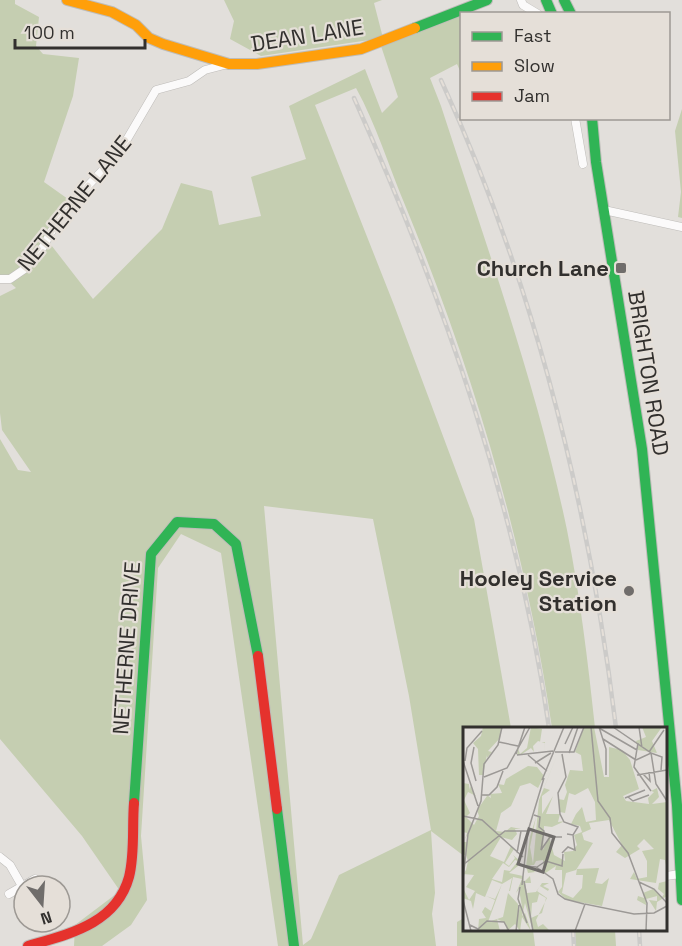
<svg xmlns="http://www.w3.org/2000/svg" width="682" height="946" font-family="'Space Grotesk',sans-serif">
	<rect width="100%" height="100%" fill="#e2dfdb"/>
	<!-- green -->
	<g fill="#c5ceb1" fill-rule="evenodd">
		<path d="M 0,0 L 15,0 L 15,4 L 39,17 L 36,46 L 43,54 L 79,58 L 73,96 L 44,182 L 75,204 L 48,241 L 93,299 L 162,229 L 181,183 L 212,191 L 219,225 L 261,216 L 251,177 L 306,159 L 289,106 L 365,69 L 382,113 L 398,97 L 381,46 L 461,16 L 461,73 L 457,64 L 430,78 L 441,106 C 486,245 537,386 567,530 C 580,595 588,662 595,728 L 552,728 C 526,549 474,372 405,205 C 389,167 376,124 356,88 L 315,105 L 394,305 L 474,519 L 511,728 L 464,728 L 464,856 L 431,831 L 435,893 L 432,914 L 436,946 L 278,946 L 221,553 L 181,534 L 158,568 L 141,836 L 147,900 L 131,925 L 102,946 L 74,946 L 75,925 L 120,891 L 82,836 L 0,739 L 0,439 L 18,470 L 31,472 L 2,430 L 0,413 L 0,296 L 16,288 L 5,278 L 0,278 ZM 264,506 L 373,519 L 409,696 L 431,830 L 339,875 L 311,939 L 303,945 Z"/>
		<polygon points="224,0 382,0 374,3 383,38 261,56 230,39 234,21"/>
		<polygon points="682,109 682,218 678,217 681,192 675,131"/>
		<polygon points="464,918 464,930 533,930 535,946 457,946 457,922"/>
		<polygon points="575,930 615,930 616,946 576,946"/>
	</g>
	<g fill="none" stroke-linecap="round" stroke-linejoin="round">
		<!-- street casing -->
		<g stroke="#bebcb9" stroke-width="9">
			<g id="street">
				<polyline points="521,0 523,5 538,14"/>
				<polyline points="575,118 583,164"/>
				<polyline points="604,210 682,227"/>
				<polyline points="0,279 10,279 26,268 43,247 61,214 119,153 156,90 189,81 205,70 228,64"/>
				<polyline points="0,857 10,865 22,886"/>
				<polyline points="666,876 680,874"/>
				<polyline points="9,894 35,879"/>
			</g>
		</g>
		<!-- fast casing -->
		<g stroke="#bebcb9" stroke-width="12">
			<g id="fast">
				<polyline points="546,0 552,14"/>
				<polyline points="564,0 571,14"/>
				<polyline points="415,28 487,0"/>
				<polyline points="592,118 596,162 642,449 677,805 682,900"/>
				<polyline points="134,803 151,554 177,522 214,524 236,544 258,656"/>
				<polyline points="277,809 294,946"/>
			</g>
		</g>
		<!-- slow casing -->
		<g stroke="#bebcb9" stroke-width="12">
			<polyline id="slow" points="67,0 112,12 136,25 149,38 163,44 229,64 257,64 361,49 415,28"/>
		</g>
		<!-- jam casing -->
		<g stroke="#bebcb9" stroke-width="12">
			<g id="jam">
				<polyline points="258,656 277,809"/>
				<path d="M 28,946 C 69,934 116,924 129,877 C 135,854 132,826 134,803"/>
			</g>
		</g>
		<!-- street -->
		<use href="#street" stroke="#fbfafa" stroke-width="8"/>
		<!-- fast -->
		<use href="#fast" stroke="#30b455" stroke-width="10"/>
		<!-- slow -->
		<use href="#slow" stroke="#ff9f0a" stroke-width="10"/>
		<!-- jam -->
		<use href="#jam" stroke="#e5322d" stroke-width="10"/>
		<!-- rail casing -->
		<g stroke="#cccbc9" stroke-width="4.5">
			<g id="rail">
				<path d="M 441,80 C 535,285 589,505 616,728"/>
				<path d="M 354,98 C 444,299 518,509 549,728"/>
				<polyline points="573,930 574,946"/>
				<polyline points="639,930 640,946"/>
			</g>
		</g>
		<!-- rail -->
		<use href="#rail" stroke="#e5dfd8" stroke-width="2" stroke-dasharray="7" stroke-linecap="butt"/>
	</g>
	<!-- markers -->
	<g fill="#706d6b" stroke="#e5dfd8" stroke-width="2">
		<rect x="615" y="262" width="12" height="12" rx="3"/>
		<circle cx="629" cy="591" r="6"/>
	</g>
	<g text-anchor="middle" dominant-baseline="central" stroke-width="4.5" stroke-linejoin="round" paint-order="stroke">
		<!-- street labels -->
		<g font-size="22" fill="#32302e" stroke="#e5dfd8">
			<text transform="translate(307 35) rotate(-9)">DEAN LANE</text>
			<text transform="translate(74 203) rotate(-51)">NETHERNE LANE</text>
			<text transform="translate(649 373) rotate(81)">BRIGHTON ROAD</text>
			<text transform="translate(126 648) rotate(-86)">NETHERNE DRIVE</text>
		</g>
		<!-- poi labels -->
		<g font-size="22" font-weight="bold" fill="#32302e" stroke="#e5dfd8" text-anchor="end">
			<text x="609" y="268">Church Lane</text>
			<text x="617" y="578">Hooley Service<tspan x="617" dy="25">Station</tspan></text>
		</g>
	</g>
	<!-- overview -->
	<g transform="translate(463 727)">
		<rect width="204" height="204" fill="#e2dfdb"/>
		<path d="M 20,0 L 38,0 L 37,11 L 25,24 L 29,25 L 24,31 L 24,28 L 20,48 L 16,48 L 15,22 L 10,16 L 18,9 ZM 68,0 L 79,2 L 77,15 L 82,15 L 81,25 L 82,16 L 75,14 L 70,19 L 71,25 L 68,21 L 59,27 L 54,28 L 55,21 L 57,27 L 64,21 ZM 121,0 L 131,0 L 141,50 L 146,50 L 146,20 L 159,23 L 167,33 L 176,62 L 160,69 L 163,74 L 186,77 L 185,71 L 191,65 L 188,64 L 194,61 L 196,70 L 189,77 L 204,75 L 204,143 L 202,133 L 197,132 L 193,156 L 167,152 L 171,145 L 174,152 L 184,150 L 184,134 L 179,124 L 191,122 L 181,112 L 174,119 L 177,122 L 162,131 L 153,125 L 159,118 L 146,93 L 126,96 L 128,102 L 119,106 L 121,113 L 130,116 L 113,143 L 103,146 L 99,166 L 110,171 L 119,161 L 120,148 L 113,148 L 114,142 L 136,141 L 132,156 L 139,157 L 146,151 L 139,179 L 104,173 L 95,165 L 99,160 L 99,143 L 92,143 L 93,139 L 81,147 L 80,133 L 73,134 L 71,138 L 67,138 L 72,145 L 65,146 L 63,139 L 67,110 L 73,90 L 67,120 L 70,137 L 76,73 L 95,26 L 81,61 L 87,63 L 79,69 L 79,87 L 90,69 L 83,87 L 97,87 L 95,95 L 102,94 L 89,100 L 81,99 L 80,123 L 86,109 L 91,128 L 102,134 L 101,125 L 110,124 L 114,118 L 111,108 L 119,105 L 117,99 L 108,97 L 113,87 L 119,80 L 123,95 L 133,93 L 132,75 L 125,61 L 112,68 L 106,66 L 102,86 L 97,85 L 95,72 L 101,73 L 104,65 L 102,58 L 107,43 L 120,44 L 118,28 L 112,25 ZM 179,0 L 199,0 L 189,14 L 194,26 L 175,23 L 173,14 L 183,10 ZM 65,39 L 74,40 L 81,49 L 75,61 L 67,56 L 57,59 L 48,79 L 38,86 L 33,104 L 42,105 L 48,100 L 58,102 L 52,102 L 54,107 L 49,113 L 38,110 L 27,129 L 41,135 L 48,119 L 51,122 L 42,136 L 46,139 L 52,131 L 50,128 L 56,133 L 58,129 L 55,139 L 46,146 L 60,149 L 61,155 L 67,149 L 68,156 L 62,156 L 64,166 L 73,165 L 79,156 L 86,156 L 80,159 L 86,162 L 85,164 L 77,159 L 74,164 L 84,171 L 73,193 L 75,200 L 80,197 L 87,204 L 70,204 L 62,176 L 59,189 L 62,186 L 68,204 L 59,190 L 57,204 L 52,197 L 44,204 L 42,196 L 34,192 L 37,204 L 15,204 L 16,192 L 23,191 L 19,185 L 22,180 L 28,184 L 32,173 L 23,169 L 32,172 L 39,157 L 29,153 L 22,170 L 13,166 L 10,182 L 8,174 L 0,171 L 0,161 L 6,173 L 12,164 L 3,160 L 11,148 L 0,147 L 3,143 L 5,134 L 3,128 L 1,128 L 3,135 L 2,140 L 0,136 L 0,115 L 4,115 L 5,107 L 2,112 L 4,106 L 0,105 L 0,56 L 6,57 L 6,63 L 7,59 L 13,69 L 5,65 L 1,73 L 7,86 L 3,90 L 11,98 L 16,89 L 14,83 L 24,69 L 19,68 L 24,68 L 28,71 L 27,67 L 39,66 L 35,57 L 41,58 L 43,52 ZM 52,133 L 55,134 L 47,144 L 41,143 L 39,155 L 29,152 L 40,136 L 46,140 ZM 50,150 L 59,152 L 53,166 L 56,162 L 59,180 L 55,173 L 57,181 L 55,187 L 55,177 L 45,166 L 40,190 L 25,195 L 39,157 L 49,151 L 46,164 L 47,164 ZM 76,167 L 83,171 L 79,186 L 68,191 L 69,176 L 74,175 ZM 204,154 L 204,169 L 194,175 L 193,184 L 186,173 L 194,174 L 194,169 L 183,172 L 183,178 L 174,173 L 175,169 L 181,171 L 180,166 L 190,162 L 199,170 L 201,167 L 195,162 L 196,156 Z" fill="#c5ceb1" fill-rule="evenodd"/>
		<path fill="none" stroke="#9c9996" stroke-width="1.5" d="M 128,0 L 135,74 L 147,91 L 149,106 L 165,126 L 184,176 L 183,204M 136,0 L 143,22 L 143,48M 150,0 L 188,26 L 193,57 L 204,74M 176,0 L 179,21M 136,1 L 174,23M 140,12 L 173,33M 36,15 L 55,19M 175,16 L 171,40 L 188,64M 102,17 L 110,0M 11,20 L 8,36 L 13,54M 92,25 L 111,25 L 121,0M 186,25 L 201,3M 106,26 L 115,0M 53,27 L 62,0M 99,27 L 103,50 L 95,66 L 97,87 L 101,95 L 115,100 L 110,108 L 104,107M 54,28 L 90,24M 65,28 L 84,44M 173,33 L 188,26 L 199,30 L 198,43M 0,34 L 15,79M 2,34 L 4,21 L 19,4M 72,36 L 88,26M 180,47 L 187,54 L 186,45M 174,48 L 204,43M 21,50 L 44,41 L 67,0M 79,53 L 101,0M 19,68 L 26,68 L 34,60 L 40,44M 165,70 L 170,74 L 186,68M 162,71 L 182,63M 71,88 L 77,90 L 76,100 L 81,104 L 78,123 L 87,110 L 99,110M 0,89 L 19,93 L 60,130M 54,126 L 58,104M 99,126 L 105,120 L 112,123 L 110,108M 0,138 L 42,104 L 64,104M 61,139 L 73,140 L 90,152 L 95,167 L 102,172 L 121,177M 74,140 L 83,134 L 99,139 L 100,127M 0,152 L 5,107 L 18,74 L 21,37 L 35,18 L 39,0M 61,154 L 70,204M 176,155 L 191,162 L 204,176M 59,158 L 65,104 L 81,51M 57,160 L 55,172 L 64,196M 0,173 L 8,204M 7,198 L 15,202 L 24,194 L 41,195 L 46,204M 53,204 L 56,178M 112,204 L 122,177 L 171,187 L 191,186 L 204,179"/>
		<path fill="#706d6b" fill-opacity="0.15" stroke="#706d6b" stroke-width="3" d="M 66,102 L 91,110 L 80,145 L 55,137 Z"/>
		<rect width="204" height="204" fill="none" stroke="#32302e" stroke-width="3"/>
	</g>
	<!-- legend -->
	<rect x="460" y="12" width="210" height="108" fill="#e5dfd8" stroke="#9d9994" stroke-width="1.5"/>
	<rect x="472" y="32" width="30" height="9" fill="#30b455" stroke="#9d9994" stroke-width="1.5"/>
	<text x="514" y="42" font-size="18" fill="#32302e">Fast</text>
	<rect x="472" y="62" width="30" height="9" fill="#ff9f0a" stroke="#9d9994" stroke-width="1.5"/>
	<text x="514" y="72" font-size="18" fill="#32302e">Slow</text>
	<rect x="472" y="92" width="30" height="9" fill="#e5322d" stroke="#9d9994" stroke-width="1.5"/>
	<text x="514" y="102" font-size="18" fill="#32302e">Jam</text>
	<!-- north arrow -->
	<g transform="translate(42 904) rotate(163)"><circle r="28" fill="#e5dfd8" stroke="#9d9994" stroke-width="1.5"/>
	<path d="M0-4.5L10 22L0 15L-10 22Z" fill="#706d6b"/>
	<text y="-9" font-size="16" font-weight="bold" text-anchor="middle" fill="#32302e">N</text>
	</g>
	<!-- scale -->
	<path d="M15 39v9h130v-9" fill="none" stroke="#32302e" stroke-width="3"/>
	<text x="24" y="39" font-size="18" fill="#32302e" stroke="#e5dfd8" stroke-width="4.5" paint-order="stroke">100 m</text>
</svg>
